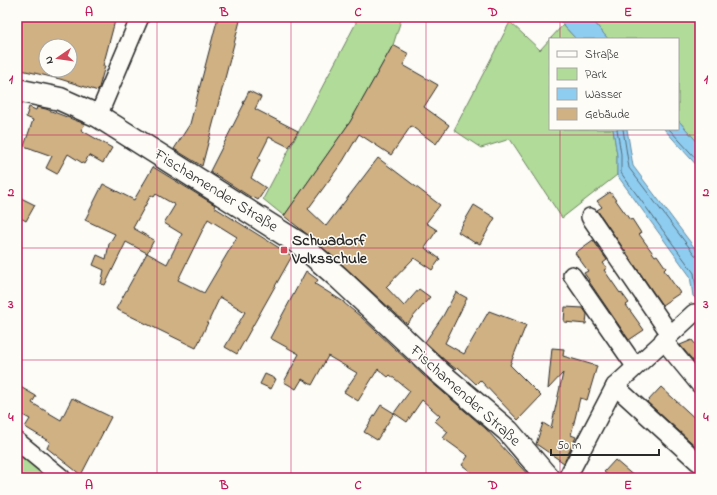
<svg xmlns="http://www.w3.org/2000/svg" width="717" height="495" font-family="'Indie Flower',sans-serif">
	<rect width="100%" height="100%" fill="#fdfcf7"/>
	<filter id="ink" filterUnits="userSpaceOnUse"><feTurbulence type="fractalNoise" baseFrequency=".025" numOctaves="2"/><feDisplacementMap in="SourceGraphic" scale="8" xChannelSelector="R" yChannelSelector="G"/><feConvolveMatrix kernelMatrix="1 2 1 2 8 2 1 2 1" color-interpolation-filters="sRGB"/></filter>
	<g filter="url(#ink)">
		<!-- green -->
		<g fill="#b1db99" stroke="#6e8362">
			<polygon points="355,17 402,17 393,45 350,122 284,216 263,199 356,23"/>
			<polygon points="590,17 686,17 700,22 700,145 678,120 678,39 608,39"/>
			<polygon points="510,22 540,50 550,39 550,129 613,129 617,155 617,175 562,218 510,139 481,148 454,130"/>
			<polygon points="563,25 576,39 550,39"/>
			<polygon points="17,451 54,478 17,478"/>
		</g>
		<!-- water -->
		<g fill="#8fcdf0" stroke="#678ca1">
			<polygon points="556,17 590,17 608,39 576,39"/>
			<polygon points="678,120 700,145 700,169 664,129 678,129"/>
			<polygon points="613,129 627,129 633,166 700,255 700,302 693,296 690,276 617,175 617,155"/>
		</g>
		<g fill="none" stroke-linecap="round" stroke-linejoin="round">
			<!-- shore -->
			<g stroke="#536c7a" stroke-width="1">
				<polyline points="617,129 621,154 621,173 694,273 697,294 700,297"/>
				<polyline points="623,129 629,168 695,255 700,257"/>
				<polyline points="669,129 700,163"/>
			</g>
		</g>
		<!-- building -->
		<g fill="#d0b184" stroke="#2b2b2b" fill-rule="evenodd">
			<path d="M 17,17 L 116,17 L 103,66 L 105,66 L 98,91 L 60,79 L 17,69 ZM 46,46 L 70,46 L 70,70 L 46,70 Z"/>
			<polygon points="218,17 241,17 202,166 174,149 190,124"/>
			<polygon points="393,45 409,54 403,65 438,85 424,107 449,125 436,144 411,126 391,155 359,134 343,161 308,209 326,226 378,158 440,205 426,223 437,230 425,248 440,259 432,270 414,258 386,287 404,306 419,289 430,297 407,324 347,269 308,235 284,216 350,122"/>
			<polygon points="249,91 261,97 255,109 298,131 289,147 269,137 258,159 260,160 251,178 266,188 258,200 253,197 252,198 210,171 244,104 243,103"/>
			<polygon points="29,107 36,110 37,107 46,109 85,124 81,130 112,148 103,163 89,155 84,164 68,154 57,174 46,168 52,156 24,146 33,120 26,117"/>
			<path d="M 153,167 L 215,205 L 214,207 L 292,256 L 237,354 L 225,347 L 245,312 L 220,297 L 196,348 L 116,309 L 147,253 L 126,242 L 105,285 L 101,284 L 104,270 L 93,265 L 97,255 L 106,259 L 109,244 L 115,234 L 85,220 L 103,184 L 134,200 ZM 156,194 L 175,205 L 164,223 L 182,234 L 167,264 L 147,253 L 154,240 L 133,228 L 151,195 L 154,197 ZM 208,219 L 237,237 L 204,293 L 178,280 Z"/>
			<polygon points="610,192 630,220 632,219 641,233 639,234 655,256 657,255 666,268 664,270 680,293 662,305 597,210 602,207 597,201"/>
			<polygon points="17,196 35,205 26,221 17,216"/>
			<polygon points="474,205 495,218 480,244 476,242 475,243 458,232"/>
			<polygon points="593,240 607,260 603,263 607,268 604,270 620,293 621,292 629,303 626,305 644,330 629,340 588,280 589,280 584,273 588,271 575,253"/>
			<polygon points="306,271 318,280 315,284 344,302 344,303 360,316 423,375 486,429 531,478 479,478 462,465 468,456 443,438 448,432 435,421 440,416 422,400 407,422 394,413 410,391 390,375 388,377 378,369 358,401 344,392 357,373 328,356 312,385 302,379 296,389 284,382 299,354 270,338"/>
			<polygon points="456,292 467,298 445,343 464,354 489,311 526,325 510,365 541,396 518,420 480,380 476,384 458,367 456,369 448,363 425,342 443,316"/>
			<polygon points="565,307 583,308 587,314 586,324 564,322"/>
			<polygon points="692,340 700,350 700,369 680,345"/>
			<polygon points="552,348 564,349 563,356 597,366 587,400 580,398 571,435 576,437 564,463 536,444 543,423 551,428 563,373 548,389"/>
			<polygon points="265,374 276,379 271,389 260,384"/>
			<polygon points="17,385 36,396 32,403 61,420 72,398 111,417 81,475 47,448 50,442 25,427 30,419 17,412"/>
			<polygon points="661,387 700,423 700,450 647,402"/>
			<polygon points="381,405 394,413 377,440 364,432"/>
			<polygon points="615,460 636,478 611,478 604,472"/>
		</g>
		<g fill="none" stroke-linecap="round" stroke-linejoin="round">
			<!-- minor casing -->
			<g stroke="#2b2b2b" stroke-width="20">
				<g id="minor">
					<polyline points="98,116 140,17"/>
					<polyline points="590,217 670,334"/>
					<polyline points="572,275 635,366"/>
					<polyline points="663,340 700,385"/>
					<polyline points="615,386 698,462"/>
					<polyline points="17,441 62,478"/>
					<polyline points="567,478 615,386 694,313"/>
				</g>
			</g>
			<!-- secondary casing -->
			<g stroke="#2b2b2b" stroke-width="25">
				<polyline id="secondary" points="17,90 60,99 98,116 300,244 339,278 440,373 508,431 548,478"/>
			</g>
			<!-- minor -->
			<use href="#minor" stroke="#fdfcf7" stroke-width="17"/>
			<!-- secondary -->
			<use href="#secondary" stroke="#fdfcf7" stroke-width="22"/>
		</g>
	</g>
	<!-- grid -->
	<path fill="none" stroke="#c2185b" stroke-width="1" stroke-opacity="0.55" d="M 157,17 L 157,478M 291,17 L 291,478M 426,17 L 426,478M 560,17 L 560,39M 560,129 L 560,478M 17,135 L 700,135M 17,248 L 700,248M 17,360 L 700,360"/>
	<!-- markers -->
	<rect fill="#d1495b" stroke="#fdfcf7" stroke-width="1.5" x="280" y="246" width="8" height="8" rx="2"/>
	<g text-anchor="middle" dominant-baseline="central" stroke-width="3" stroke-linejoin="round" paint-order="stroke">
		<!-- street labels -->
		<g font-size="16" fill="#2b2b2b" stroke="#fdfcf7">
			<text transform="translate(216 191) rotate(32)">Fischamender Straße</text>
			<text transform="translate(465 396) rotate(42)">Fischamender Straße</text>
		</g>
		<!-- poi labels -->
		<g font-size="16" font-weight="bold" fill="#2b2b2b" stroke="#fdfcf7" text-anchor="start">
			<text x="292" y="241">Schwadorf<tspan x="292" dy="18">Volksschule</tspan></text>
		</g>
	</g>
	<!-- margin -->
	<rect width="717" height="495" fill="none" stroke="#fdfcf7" stroke-width="44"/>
	<!-- legend -->
	<rect x="549" y="38" width="130" height="92" fill="#fdfcf7" stroke="#a9a8a5"/>
	<rect x="557" y="51" width="20" height="6" fill="#fdfcf7" stroke="#a9a8a5"/>
	<text x="585" y="58" font-size="12" fill="#2b2b2b">Straße</text>
	<rect x="557" y="68" width="20" height="12" fill="#b1db99" stroke="#a9a8a5"/>
	<text x="585" y="78" font-size="12" fill="#2b2b2b">Park</text>
	<rect x="557" y="88" width="20" height="12" fill="#8fcdf0" stroke="#a9a8a5"/>
	<text x="585" y="98" font-size="12" fill="#2b2b2b">Wasser</text>
	<rect x="557" y="108" width="20" height="12" fill="#d0b184" stroke="#a9a8a5"/>
	<text x="585" y="118" font-size="12" fill="#2b2b2b">Gebäude</text>
	<!-- north arrow -->
	<g transform="translate(58 58) rotate(257)"><circle r="19" fill="#fdfcf7" stroke="#a9a8a5"/>
	<path d="M0-3L7 15L0 10L-7 15Z" fill="#d1495b"/>
	<text y="-6" font-size="11" font-weight="bold" text-anchor="middle" fill="#2b2b2b">N</text>
	</g>
	<!-- scale -->
	<path d="M551 449v6h108v-6" fill="none" stroke="#2b2b2b" stroke-width="2"/>
	<text x="557" y="449" font-size="12" fill="#2b2b2b" stroke="#fdfcf7" stroke-width="3" paint-order="stroke">50 m</text>
	<rect x="22" y="22" width="673" height="451" fill="none" stroke="#c2185b" stroke-width="1.5"/>
	<g font-size="13" text-anchor="middle" font-weight="bold" fill="#c2185b">
		<text x="89" y="16">A</text>
		<text x="224" y="16">B</text>
		<text x="358" y="16">C</text>
		<text x="493" y="16">D</text>
		<text x="628" y="16">E</text>
		<text x="11" y="83">1</text>
		<text x="706" y="83">1</text>
		<text x="11" y="196">2</text>
		<text x="706" y="196">2</text>
		<text x="11" y="308">3</text>
		<text x="706" y="308">3</text>
		<text x="11" y="421">4</text>
		<text x="706" y="421">4</text>
		<text x="89" y="489">A</text>
		<text x="224" y="489">B</text>
		<text x="358" y="489">C</text>
		<text x="493" y="489">D</text>
		<text x="628" y="489">E</text>
	</g>
</svg>
